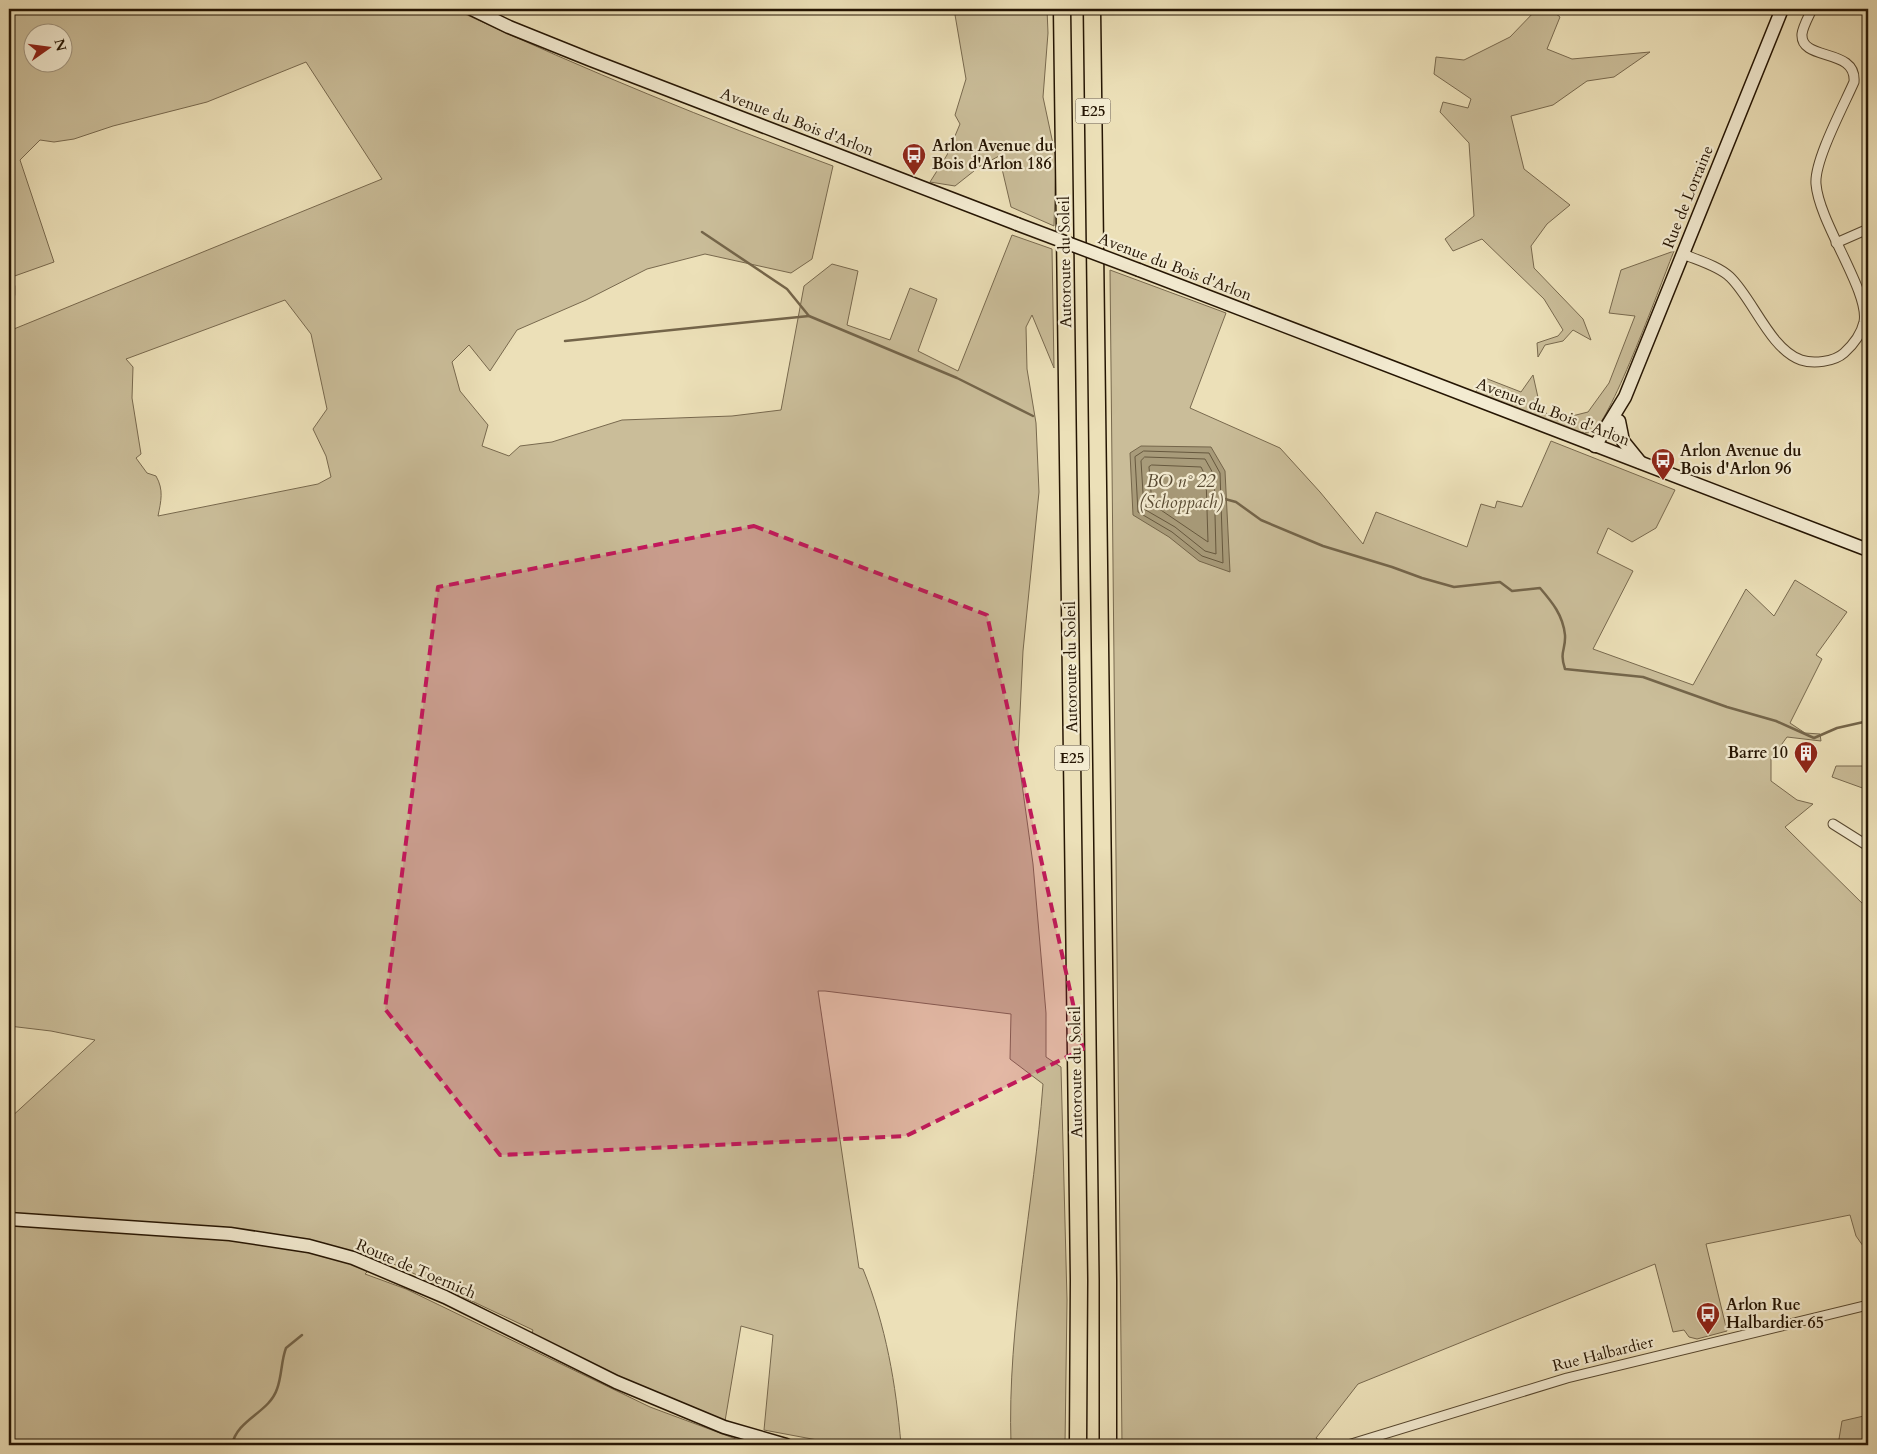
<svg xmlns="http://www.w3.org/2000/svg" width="1877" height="1454" font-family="Cardo,serif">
	<rect width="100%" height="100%" fill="#ece0b8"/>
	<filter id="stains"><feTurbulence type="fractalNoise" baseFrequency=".004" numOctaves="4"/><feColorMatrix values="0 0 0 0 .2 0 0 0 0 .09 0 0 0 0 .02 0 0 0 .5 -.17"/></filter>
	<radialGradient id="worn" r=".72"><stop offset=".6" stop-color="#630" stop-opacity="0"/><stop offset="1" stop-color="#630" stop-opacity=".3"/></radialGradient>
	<!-- green -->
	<g fill="#cabd99" stroke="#78694e" fill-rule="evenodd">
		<path d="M 9,9 L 459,9 L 465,14 C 585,70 708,120 833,166 L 812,259 L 791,273 L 705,254 L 647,269 L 586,300 L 517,330 L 490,371 L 469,345 L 452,362 L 460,391 L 488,425 L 482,446 L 509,456 L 520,446 L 552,442 L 622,420 L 732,416 L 781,410 L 804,286 L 832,264 L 858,271 L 847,325 L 890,340 L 910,288 L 937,299 L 918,351 L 958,371 L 1012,235 L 1052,249 L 1054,368 L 1032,315 L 1026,327 L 1027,369 L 1036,423 L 1039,492 L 1023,651 L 1018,755 L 1033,864 L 1046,1013 L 1046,1057 L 1061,1067 L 1067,1300 L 1065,1445 L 1011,1445 C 1007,1324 1034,1205 1043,1084 L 1010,1059 L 1011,1014 L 825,991 L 818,991 L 859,1268 L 863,1269 C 886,1326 896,1384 901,1445 L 844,1445 L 764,1430 L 773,1335 L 741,1326 L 724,1427 L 530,1338 L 533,1330 L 381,1258 L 365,1274 L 406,1289 L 650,1407 L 752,1445 L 9,1445 L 9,1119 L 95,1040 L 51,1031 L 9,1026 L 9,331 L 382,179 L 306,62 L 207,102 L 113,126 L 74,139 L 54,142 L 40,140 L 20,160 L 54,262 L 9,278 ZM 32,32 L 62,32 L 62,62 L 32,62 ZM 285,300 L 311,334 L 327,409 L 313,429 L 326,456 L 331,477 L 318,484 L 158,516 C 161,501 164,490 156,476 L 147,473 L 136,458 L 141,454 L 132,398 L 133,367 L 126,359 Z"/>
		<polygon points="954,9 1047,9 1048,33 1043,97 1056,158 1054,226 1011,207 999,156 979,167 955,186 930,182 947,155 960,124 955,115 966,79"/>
		<polygon points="1537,9 1550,9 1560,17 1547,49 1572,59 1650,52 1614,77 1587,81 1553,105 1511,116 1524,169 1570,205 1547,224 1531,246 1534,268 1583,319 1591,340 1573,330 1563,341 1545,345 1538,357 1537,343 1558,336 1563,330 1544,299 1482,239 1453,251 1445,239 1474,216 1469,143 1440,112 1443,102 1468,108 1471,99 1434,74 1436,57 1464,60 1510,37"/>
		<path d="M 1674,251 C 1663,278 1611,421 1593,431 C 1586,435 1578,432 1571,431 L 1475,393 L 1485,378 L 1521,392 L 1533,375 L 1541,411 L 1560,419 L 1588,412 L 1609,383 L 1635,316 L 1609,313 L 1621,270 Z"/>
		<polygon points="1110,270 1226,313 1190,408 1280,448 1320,492 1363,544 1376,512 1467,547 1481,504 1495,508 1497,501 1522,507 1551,441 1675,490 1656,528 1632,542 1608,528 1597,553 1633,571 1593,649 1693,685 1746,589 1774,616 1795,580 1847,612 1816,655 1822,659 1790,723 1805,733 1820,734 1821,741 1787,737 1771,759 1771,781 1797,800 1813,804 1785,827 1868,909 1868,1253 1856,1236 1850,1215 1706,1244 1727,1331 1697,1339 1689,1337 1684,1330 1673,1332 1655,1264 1358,1384 1316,1438 1327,1445 1122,1445"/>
		<polygon points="1836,766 1868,766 1868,790 1832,777"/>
		<polygon points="1868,1415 1868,1445 1838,1445 1842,1421"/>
	</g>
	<!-- water -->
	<polygon fill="#a89b7a" stroke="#74654a" points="1141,446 1211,447 1225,471 1230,572 1199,561 1169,537 1133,515 1130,453"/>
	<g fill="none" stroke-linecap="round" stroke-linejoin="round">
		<!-- shore -->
		<g stroke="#66583e" stroke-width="1">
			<polygon points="1144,451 1209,453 1220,473 1223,563 1202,556 1172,532 1138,512 1135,457"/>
			<polygon points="1145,457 1205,459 1214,475 1216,554 1205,551 1175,527 1144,509 1141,461"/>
			<polygon points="1152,465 1201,467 1206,477 1208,542 1152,504 1149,467"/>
		</g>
		<!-- stream -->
		<g stroke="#74654a" stroke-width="2.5">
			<polyline points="702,232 787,289 809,316 957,378 1033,416"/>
			<polyline points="9,269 14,286 14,295 9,299"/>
			<polyline points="565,341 809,316"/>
			<path d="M 1225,499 L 1236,502 L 1261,520 L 1323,546 L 1392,567 L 1422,578 L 1454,587 L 1500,582 L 1512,591 L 1540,588 C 1552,602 1563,615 1565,635 C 1566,650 1559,651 1565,669 L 1643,677 L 1727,707 L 1776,721 L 1814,738 L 1837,728 L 1868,721"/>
			<path d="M 232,1445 C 237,1419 269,1413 277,1389 C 282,1376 281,1361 286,1348 L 302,1335"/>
		</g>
		<!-- minor casing -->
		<g stroke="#574830" stroke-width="11">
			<g id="minor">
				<polyline points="1836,243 1868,229"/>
				<path d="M 1683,254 C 1697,260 1719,266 1730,277 C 1753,299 1770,349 1801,360 C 1813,364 1834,362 1844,353 C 1854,344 1861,335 1864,322 C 1870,292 1819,223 1816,184 C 1814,161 1844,105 1854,82 C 1857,47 1800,62 1802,34 C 1803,26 1809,16 1812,9"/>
				<polyline points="1833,824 1868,846"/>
				<polyline points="1348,1445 1567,1378 1868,1305"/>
			</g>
		</g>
		<!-- secondary casing -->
		<g stroke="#251503" stroke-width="15">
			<g id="secondary">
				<polyline points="472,9 509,27 591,60 1017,224"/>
				<polyline points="1139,270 1868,550"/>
				<polyline points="1619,421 1623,441 1640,462"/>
				<polyline points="1595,446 1625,397 1782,9"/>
				<polyline points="9,1219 230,1234 309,1246 353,1258 445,1297 616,1382 724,1427 786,1445"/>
			</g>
		</g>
		<!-- motorway casing -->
		<g stroke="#251503" stroke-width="19">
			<g id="motorway">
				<polyline points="1062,9 1079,1280 1078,1445"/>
				<polyline points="1092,9 1108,1280 1108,1445"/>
			</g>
		</g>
		<!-- minor -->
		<use href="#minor" stroke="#f3ebd1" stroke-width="9"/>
		<!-- secondary -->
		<use href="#secondary" stroke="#f3ebd1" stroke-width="12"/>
		<!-- motorway -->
		<use href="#motorway" stroke="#ece0b8" stroke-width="16"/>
		<!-- secondary-bridge casing -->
		<g stroke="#251503" stroke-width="15" stroke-linecap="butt">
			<polyline id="secondary-bridge" points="1017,224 1139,270"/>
		</g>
		<!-- secondary-bridge -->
		<use href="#secondary-bridge" stroke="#f3ebd1" stroke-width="12"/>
	</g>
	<!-- marked area -->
	<path fill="#c2185b" fill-opacity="0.2" stroke="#c2185b" stroke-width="4" stroke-dasharray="10 6" stroke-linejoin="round" d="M 754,526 L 987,615 L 1083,1049 L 906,1136 L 500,1155 L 385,1009 L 438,587 Z"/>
	<!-- icons -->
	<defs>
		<g id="bus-pin" transform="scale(1.25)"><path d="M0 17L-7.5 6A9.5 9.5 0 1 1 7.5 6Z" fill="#8f2418" stroke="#f3ebd1"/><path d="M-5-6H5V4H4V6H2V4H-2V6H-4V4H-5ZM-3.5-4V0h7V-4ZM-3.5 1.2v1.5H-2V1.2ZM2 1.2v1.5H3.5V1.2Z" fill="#fff"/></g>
		<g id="building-pin" transform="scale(1.25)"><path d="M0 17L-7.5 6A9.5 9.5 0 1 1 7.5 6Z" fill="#8f2418" stroke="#f3ebd1"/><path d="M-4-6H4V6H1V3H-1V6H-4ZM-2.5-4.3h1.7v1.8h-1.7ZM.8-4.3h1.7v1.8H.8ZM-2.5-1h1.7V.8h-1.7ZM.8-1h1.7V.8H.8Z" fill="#fff"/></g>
	</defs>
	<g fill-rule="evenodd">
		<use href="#bus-pin" x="914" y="155"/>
		<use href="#bus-pin" x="1663" y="460"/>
		<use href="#building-pin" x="1806" y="753"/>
		<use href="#bus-pin" x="1708" y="1314"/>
	</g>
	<g text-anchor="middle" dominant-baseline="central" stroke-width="4.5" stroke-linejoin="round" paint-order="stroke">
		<!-- shield labels -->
		<g fill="#f3ebd1" stroke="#635541" stroke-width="1">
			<rect x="1075.5" y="98.5" width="35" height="25" rx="4"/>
			<rect x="1054.5" y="745.5" width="35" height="25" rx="4"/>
		</g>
		<g font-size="15" font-weight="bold" fill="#251503">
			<text x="1093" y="111">E25</text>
			<text x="1072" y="758">E25</text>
		</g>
		<!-- street labels -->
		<g font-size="16" fill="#251503" stroke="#f3ebd1">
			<text transform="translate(797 122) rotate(21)">Avenue du Bois d'Arlon</text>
			<text transform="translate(1688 197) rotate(-68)">Rue de Lorraine</text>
			<text transform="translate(1065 262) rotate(-91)">Autoroute du Soleil</text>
			<text transform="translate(1175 267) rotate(21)">Avenue du Bois d'Arlon</text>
			<text transform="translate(1553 412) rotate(21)">Avenue du Bois d'Arlon</text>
			<text transform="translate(1071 667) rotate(-91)">Autoroute du Soleil</text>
			<text transform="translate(1076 1072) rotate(-91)">Autoroute du Soleil</text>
			<text transform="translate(416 1269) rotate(23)">Route de Toernich</text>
			<text transform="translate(1603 1354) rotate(-14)">Rue Halbardier</text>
		</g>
		<!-- poi labels -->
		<g font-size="16" font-weight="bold" fill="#251503" stroke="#f3ebd1" text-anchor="start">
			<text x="932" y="146">Arlon Avenue du<tspan x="932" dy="18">Bois d'Arlon 186</tspan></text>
			<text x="1680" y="451">Arlon Avenue du<tspan x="1680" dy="18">Bois d'Arlon 96</tspan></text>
			<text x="1788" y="753" text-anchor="end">Barre 10</text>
			<text x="1726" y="1305">Arlon Rue<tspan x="1726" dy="18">Halbardier 65</tspan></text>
		</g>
		<!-- water labels -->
		<g font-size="18" font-style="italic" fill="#594b33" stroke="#f3ebd1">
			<text x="1181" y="481">BO n° 22<tspan x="1181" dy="21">(Schoppach)</tspan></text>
		</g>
	</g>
	<!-- margin -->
	<rect width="1877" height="1454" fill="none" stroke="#ece0b8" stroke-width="30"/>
	<rect x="10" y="10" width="1857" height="1434" fill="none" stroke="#251503" stroke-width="2.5"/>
	<rect x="15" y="15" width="1847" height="1424" fill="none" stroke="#251503"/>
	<!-- north arrow -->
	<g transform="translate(48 48) rotate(76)"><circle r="24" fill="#f3ebd1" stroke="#a1957f"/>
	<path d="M0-4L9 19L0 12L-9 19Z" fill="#8f2418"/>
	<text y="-8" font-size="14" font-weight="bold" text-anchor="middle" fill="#251503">N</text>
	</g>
	<rect width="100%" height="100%" filter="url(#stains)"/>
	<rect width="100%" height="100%" fill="url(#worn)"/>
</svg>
